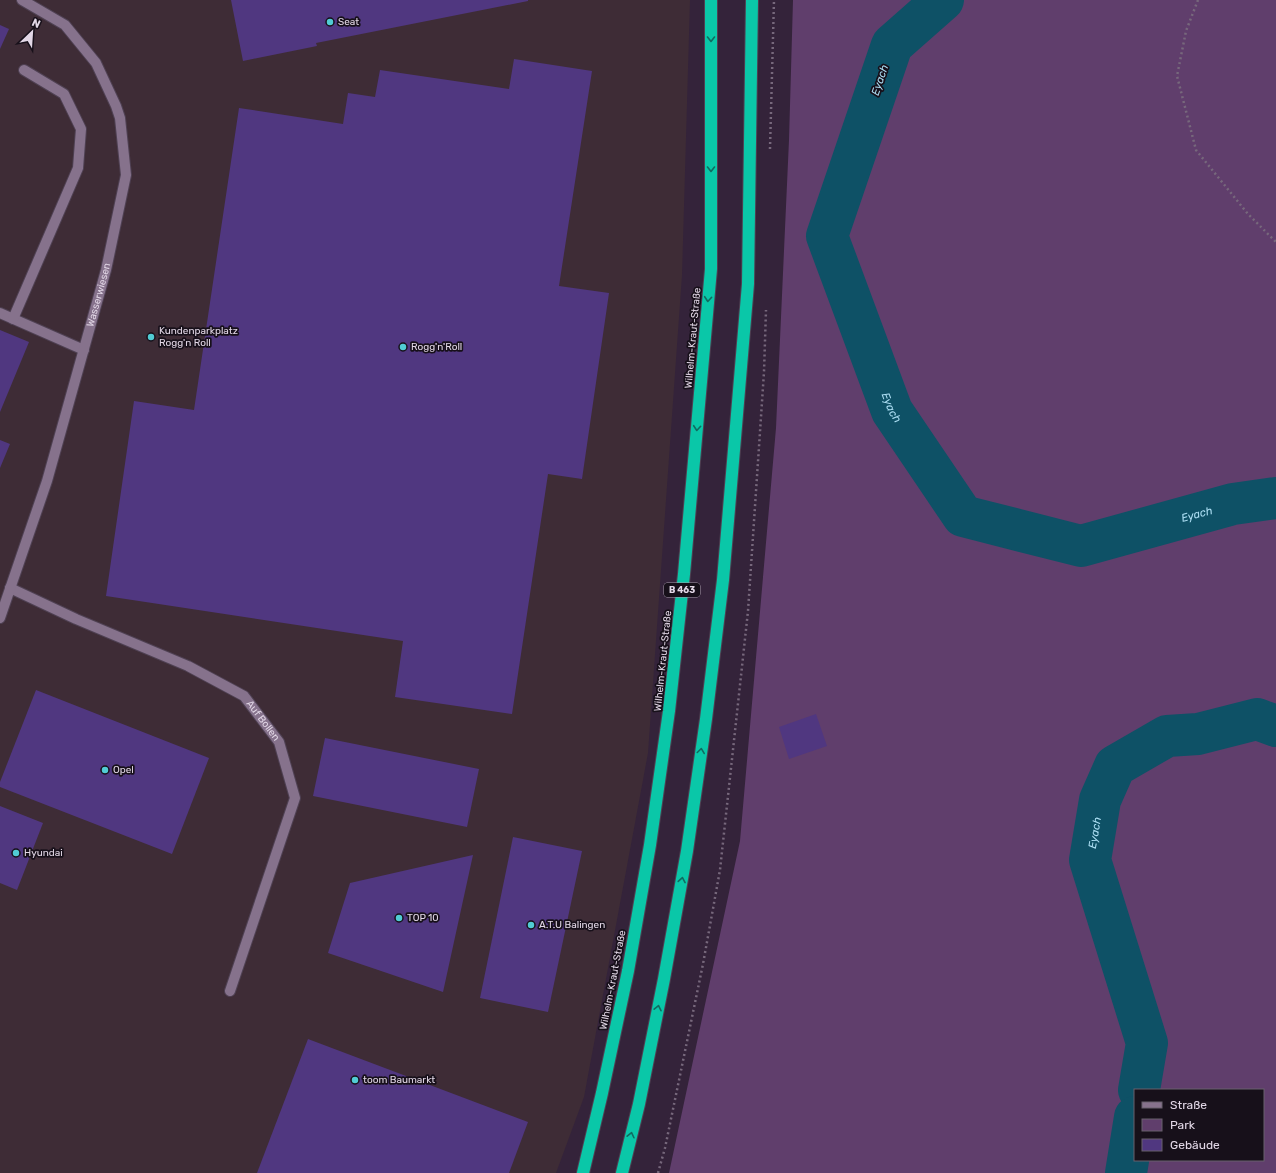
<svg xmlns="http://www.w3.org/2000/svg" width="1276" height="1173" font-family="Rubik,sans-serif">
	<rect width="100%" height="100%" fill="#34233a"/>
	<!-- commercial -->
	<polygon fill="#3e2c36" points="0,0 690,0 682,275 648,753 584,1097 556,1173 0,1173"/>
	<!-- green -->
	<path fill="#603e6c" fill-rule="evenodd" d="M 793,0 L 1276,0 L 1276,1173 L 669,1173 L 740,841 L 776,428 L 789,140 ZM 1135,1090 L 1263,1090 L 1263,1160 L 1135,1160 Z"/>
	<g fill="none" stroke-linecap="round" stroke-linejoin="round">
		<!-- river -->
		<g stroke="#0e5166" stroke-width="42">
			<path id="s1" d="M 943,0 L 892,45 L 827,236 L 892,411 L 963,516 L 1081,546 L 1233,504 L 1276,498"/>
			<path id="s2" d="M 1139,1090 L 1147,1043 L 1090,860 L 1100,800 L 1115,766 L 1167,736 L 1198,734 L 1257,719 L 1276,726"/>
			<polyline points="1126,1173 1135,1117"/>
		</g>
	</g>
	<!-- building -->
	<g fill="#503780">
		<polygon points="231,0 528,0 528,1 316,43 317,46 243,61"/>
		<polygon points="0,25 9,29 0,49"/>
		<polygon points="514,59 592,71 559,286 609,293 582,479 548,474 512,714 395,697 403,641 106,596 134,401 194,410 239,108 343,124 348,93 375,97 380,70 509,89"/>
		<polygon points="0,330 29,342 0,412"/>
		<polygon points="0,440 10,444 0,468"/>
		<polygon points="36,690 209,758 172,854 0,787 0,782"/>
		<polygon points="816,714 827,746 789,759 779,727"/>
		<polygon points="325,738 479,769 467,827 313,796"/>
		<polygon points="0,806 43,823 17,890 0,883"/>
		<polygon points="513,837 582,851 548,1012 480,998"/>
		<polygon points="473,855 443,992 328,953 350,883"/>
		<polygon points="308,1039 528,1122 509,1173 257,1173"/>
	</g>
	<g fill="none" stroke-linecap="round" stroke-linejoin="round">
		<!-- minor casing -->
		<g stroke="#4f4153" stroke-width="12">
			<g id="minor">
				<polyline points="0,313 84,350"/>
				<polyline points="13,319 78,168 81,129 64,94 24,70"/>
				<path id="s3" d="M 10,588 L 76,619 L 188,666 L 244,696 L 279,742 L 295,798 L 230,991"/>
				<path id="s4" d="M 0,618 L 47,481 L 106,270 L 126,175 L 120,118 L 116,106 L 96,63 L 65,25 L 22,0"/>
			</g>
		</g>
		<!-- highway casing -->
		<g stroke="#4f4153" stroke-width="14">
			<g id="highway">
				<polyline points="583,1173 602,1093 628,971 650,845 669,711 684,574 711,269 711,0"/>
				<polyline points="622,1173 639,1104 664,979 687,851 706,719 723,580 748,284 752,0"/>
			</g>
		</g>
		<!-- path -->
		<g stroke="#77687c" stroke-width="2.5" stroke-dasharray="2 3" stroke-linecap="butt">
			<polyline points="1198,0 1186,31 1177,76 1196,150 1248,214 1276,242"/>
			<polyline points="770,149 774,0"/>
			<polyline points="658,1173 665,1148 703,964 720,870 748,611 764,372 766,310"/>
		</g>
		<!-- minor -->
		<use href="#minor" stroke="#86728c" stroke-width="10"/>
		<!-- highway -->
		<use href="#highway" stroke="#0ac7a8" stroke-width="12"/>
	</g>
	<!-- one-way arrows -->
	<defs><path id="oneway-chevron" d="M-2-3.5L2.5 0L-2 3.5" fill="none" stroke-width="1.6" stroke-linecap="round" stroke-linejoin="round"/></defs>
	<g stroke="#106c61">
		<use href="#oneway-chevron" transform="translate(711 39) rotate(90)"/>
		<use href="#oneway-chevron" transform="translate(711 169) rotate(90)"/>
		<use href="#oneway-chevron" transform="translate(708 299) rotate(95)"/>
		<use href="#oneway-chevron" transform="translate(697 428) rotate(95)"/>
		<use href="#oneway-chevron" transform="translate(701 751) rotate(-82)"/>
		<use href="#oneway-chevron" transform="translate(682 880) rotate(-80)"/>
		<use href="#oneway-chevron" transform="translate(658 1008) rotate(-78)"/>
		<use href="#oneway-chevron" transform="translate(631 1135) rotate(-77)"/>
	</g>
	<!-- markers -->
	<g fill="#51ccd4" stroke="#17101a" stroke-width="1.5">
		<circle cx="330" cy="22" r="4"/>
		<circle cx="151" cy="337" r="4"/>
		<circle cx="403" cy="347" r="4"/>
		<circle cx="105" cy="770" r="4"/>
		<circle cx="16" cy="853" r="4"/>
		<circle cx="399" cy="918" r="4"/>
		<circle cx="531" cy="925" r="4"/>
		<circle cx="355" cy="1080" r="4"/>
	</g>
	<g text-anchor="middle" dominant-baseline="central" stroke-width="3.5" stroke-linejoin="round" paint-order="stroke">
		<!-- shield labels -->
		<rect fill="#17101a" stroke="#a59ba9" stroke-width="1" x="664" y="583" width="36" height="14" rx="3"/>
		<g font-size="9" font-weight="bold" fill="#e2d7e6">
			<text x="682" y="590">B 463</text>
		</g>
		<!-- poi labels -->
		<g font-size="10" fill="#e2d7e6" stroke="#17101a" text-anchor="start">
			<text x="338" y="22">Seat</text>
			<text x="159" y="331">Kundenparkplatz<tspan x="159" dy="12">Rogg'n Roll</tspan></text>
			<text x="411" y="347">Rogg'n'Roll</text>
			<text x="113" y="770">Opel</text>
			<text x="24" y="853">Hyundai</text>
			<text x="407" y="918">TOP 10</text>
			<text x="539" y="925">A.T.U Balingen</text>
			<text x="363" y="1080">toom Baumarkt</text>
		</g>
		<!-- street labels -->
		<g font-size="10" fill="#e2d7e6" stroke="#17101a">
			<text stroke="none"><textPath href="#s4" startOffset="338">Wasserwiesen</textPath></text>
			<text transform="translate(693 338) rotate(-85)">Wilhelm-Kraut-Straße</text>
			<text transform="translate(663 661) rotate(-84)">Wilhelm-Kraut-Straße</text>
			<text stroke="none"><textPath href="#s3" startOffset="289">Auf Bollen</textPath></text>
			<text transform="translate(613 980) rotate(-79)">Wilhelm-Kraut-Straße</text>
		</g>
		<!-- water labels -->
		<g font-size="11" font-style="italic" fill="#aee0f5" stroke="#17101a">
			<text transform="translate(880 80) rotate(-71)">Eyach</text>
			<text stroke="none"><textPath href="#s1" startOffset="453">Eyach</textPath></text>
			<text stroke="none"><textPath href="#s1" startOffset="825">Eyach</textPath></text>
			<text stroke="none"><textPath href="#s2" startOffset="267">Eyach</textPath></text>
		</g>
	</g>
	<!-- legend -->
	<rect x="1134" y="1089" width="130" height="72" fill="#17101a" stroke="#68606c"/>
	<rect x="1142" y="1102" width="20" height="6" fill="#86728c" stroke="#68606c"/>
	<text x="1170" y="1109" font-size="12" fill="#e2d7e6">Straße</text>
	<rect x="1142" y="1119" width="20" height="12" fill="#603e6c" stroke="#68606c"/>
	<text x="1170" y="1129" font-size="12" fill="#e2d7e6">Park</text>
	<rect x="1142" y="1139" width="20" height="12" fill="#503780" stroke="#68606c"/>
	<text x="1170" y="1149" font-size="12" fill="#e2d7e6">Gebäude</text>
	<!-- north arrow -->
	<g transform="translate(32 32) rotate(25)" stroke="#17101a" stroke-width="3" paint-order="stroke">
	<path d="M0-3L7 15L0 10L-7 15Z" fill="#e2d7e6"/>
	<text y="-6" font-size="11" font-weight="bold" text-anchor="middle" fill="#e2d7e6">N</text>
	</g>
</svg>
